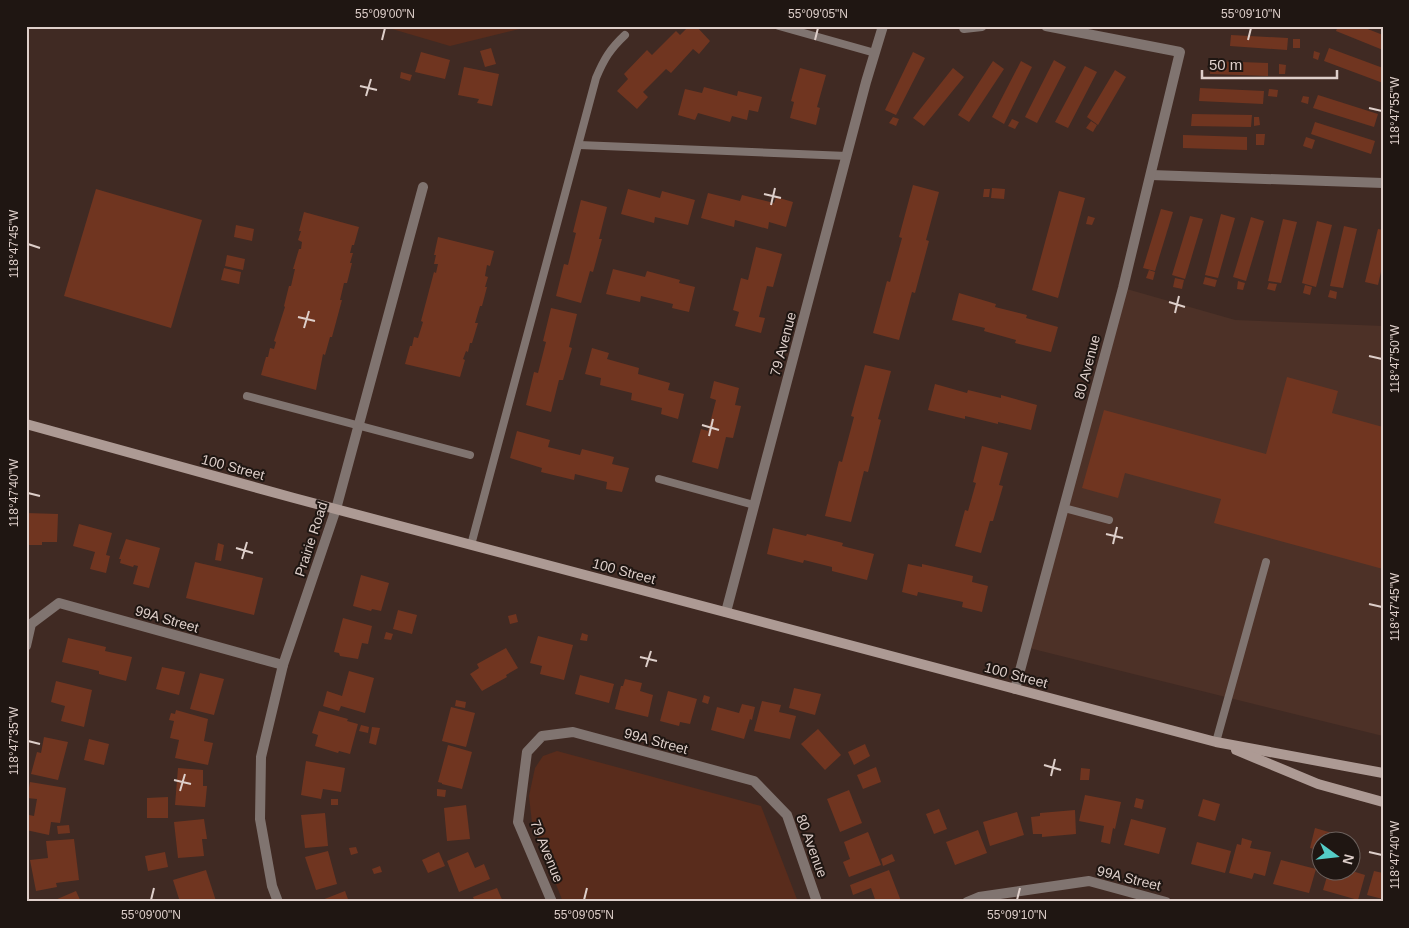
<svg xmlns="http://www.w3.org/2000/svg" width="1409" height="928" font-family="Arial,sans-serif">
	<rect width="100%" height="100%" fill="#402a23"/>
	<!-- built -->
	<polygon fill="#4d3127" points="1123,288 1235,320 1383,326 1383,736 1025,647"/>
	<!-- green -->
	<g fill="#592c1c">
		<polygon points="382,26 532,26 450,46"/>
		<polygon points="557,751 761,806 798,902 563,902 532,823 529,796 535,768 543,756"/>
	</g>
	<!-- building -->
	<g fill="#703520">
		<polygon points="689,26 696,26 710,41 699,54 693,49 671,73 666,69 643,92 648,97 637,109 617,91 628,79 624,74 647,50 652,55 676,31 680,35"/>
		<polygon points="1338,26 1360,26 1383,35 1383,50 1336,31"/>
		<polygon points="1231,35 1288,38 1287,50 1230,46"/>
		<rect x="1293" y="39" width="7" height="9"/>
		<polygon points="491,48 496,64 485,67 480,51"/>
		<polygon points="1329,48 1383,68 1383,83 1324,61"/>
		<polygon points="1314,51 1320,53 1318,60 1313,58"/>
		<polygon points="421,52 450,60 445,79 415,72"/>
		<polygon points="913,52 925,58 896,115 885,110"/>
		<polygon points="1054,60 1066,67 1037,123 1025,117"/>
		<polygon points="993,61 1004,69 969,122 958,115"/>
		<polygon points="1021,61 1032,67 1004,124 992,117"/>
		<polygon points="1211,61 1268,63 1268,76 1210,74"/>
		<polygon points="1279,64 1286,65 1285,74 1279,74"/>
		<polygon points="1085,66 1097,72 1068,128 1055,122"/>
		<polygon points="464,67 499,74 492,106 477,103 479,99 458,95"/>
		<polygon points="800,68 826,75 817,107 820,108 816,125 790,118 794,102 791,101"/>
		<polygon points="953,68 964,77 924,126 913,118"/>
		<polygon points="1115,70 1126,77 1098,125 1087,117"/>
		<polygon points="401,72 412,75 410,81 400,78"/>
		<polygon points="704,87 737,96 738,91 762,97 758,112 749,110 747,120 732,116 730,122 698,113 695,120 678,115 685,89 702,93"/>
		<polygon points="1200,88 1264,91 1263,104 1199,101"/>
		<polygon points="1269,89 1278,90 1277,97 1268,96"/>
		<polygon points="1318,95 1378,114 1374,127 1313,108"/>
		<polygon points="1303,96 1309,97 1308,104 1301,102"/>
		<polygon points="1192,114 1252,115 1251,127 1191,126"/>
		<polygon points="893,117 899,119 896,126 889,123"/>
		<polygon points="1254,117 1259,117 1260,125 1254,126"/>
		<polygon points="1012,119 1019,122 1015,129 1008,126"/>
		<polygon points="1091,121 1097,125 1093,132 1086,128"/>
		<polygon points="1315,122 1375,141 1371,154 1311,134"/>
		<polygon points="1256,134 1265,134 1264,145 1256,145"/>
		<polygon points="1183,135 1247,137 1247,150 1183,148"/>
		<polygon points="1306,137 1315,140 1312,149 1303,146"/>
		<polygon points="913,185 939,192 926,240 929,241 915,293 912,292 899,340 873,333 887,281 890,282 902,238 899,237"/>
		<polygon points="992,188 1005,189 1004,199 991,198"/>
		<polygon points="96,189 202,220 171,328 64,296"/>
		<polygon points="628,189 660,198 662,191 695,200 688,225 655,217 654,223 621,214"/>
		<polygon points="984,189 990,189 989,197 983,197"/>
		<polygon points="1059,191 1085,198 1058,298 1032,290"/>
		<polygon points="708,193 740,201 742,195 774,203 776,197 793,202 786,227 769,222 768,229 735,220 734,227 701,218"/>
		<polygon points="581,200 607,207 599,239 602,239 593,272 590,271 581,303 556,296 564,264 568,265 576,233 573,232"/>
		<polygon points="1161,209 1173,212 1155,271 1143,268"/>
		<polygon points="304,212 359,227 354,245 352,245 350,253 353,253 350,263 352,263 347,283 344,283 340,300 342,300 332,337 330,337 325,355 323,354 316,390 261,375 266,357 268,357 270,348 274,349 276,342 274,341 285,307 284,306 289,286 291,286 295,269 293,269 299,249 301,249 302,242 298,240 301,231 299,231"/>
		<polygon points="1221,214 1235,218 1218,278 1205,275"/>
		<polygon points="1088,216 1095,218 1092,225 1086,224"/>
		<polygon points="1190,216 1203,219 1185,279 1172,275"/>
		<polygon points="1251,217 1264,221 1246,281 1233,277"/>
		<polygon points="1283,219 1297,222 1281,283 1268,281"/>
		<polygon points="1317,221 1332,225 1316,287 1302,283"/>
		<polygon points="236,225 254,229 252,241 234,237"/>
		<polygon points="1344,226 1357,229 1343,288 1330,286"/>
		<polygon points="1378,229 1383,230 1383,263 1378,285 1365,282"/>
		<polygon points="438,237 494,251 490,266 487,265 485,276 488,277 485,287 487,287 482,306 480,306 475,323 478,323 472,343 470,343 468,352 466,351 463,359 465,360 460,377 405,364 410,346 412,346 414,337 418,338 423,322 421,321 434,272 436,273 438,264 434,264 436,255 434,255"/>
		<polygon points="756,247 782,254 773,287 767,286 759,317 765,318 761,333 735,326 739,312 733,310 741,278 748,280"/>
		<polygon points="227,255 245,259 243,270 225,266"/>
		<polygon points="224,268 241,272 239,284 221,280"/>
		<polygon points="613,269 645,277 647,271 680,280 679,283 695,287 689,312 672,308 673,304 641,296 640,302 606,294"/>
		<polygon points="1149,270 1155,272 1153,280 1146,278"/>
		<polygon points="1205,277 1217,280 1215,287 1203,284"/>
		<polygon points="1175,278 1184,280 1182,289 1173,287"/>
		<polygon points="1238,281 1245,283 1243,290 1237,289"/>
		<polygon points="1269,283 1277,284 1275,291 1267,289"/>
		<polygon points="1305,285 1312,287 1310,295 1303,293"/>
		<polygon points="1330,290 1337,292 1336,299 1328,297"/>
		<polygon points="959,293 996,304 995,307 1027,315 1026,318 1058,327 1051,352 1015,343 1016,340 984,331 985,328 952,320"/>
		<polygon points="551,308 577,314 569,347 572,348 563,380 559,380 551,412 526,405 534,372 538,373 546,342 543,341"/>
		<polygon points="592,348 609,353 607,359 639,368 638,374 670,383 668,390 684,394 678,419 661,414 662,408 631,400 632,393 600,385 601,378 585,374"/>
		<polygon points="865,365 891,371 878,419 881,420 868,472 864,471 851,522 825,516 839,461 842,462 854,417 851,416"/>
		<polygon points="1287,377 1338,391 1332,413 1383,427 1383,569 1214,523 1221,499 1125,473 1118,498 1082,488 1104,410 1266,454"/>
		<polygon points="714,381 739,388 735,405 741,406 733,438 726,437 718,469 692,462 701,429 708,431 716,400 710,398"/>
		<polygon points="935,384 967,393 968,390 1001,398 1001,395 1037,405 1031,430 998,422 998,424 965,416 965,419 928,410"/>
		<polygon points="517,431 550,440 548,447 580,455 582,449 614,457 612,464 629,468 622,492 606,489 607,482 575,474 574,480 541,472 542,468 510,458"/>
		<polygon points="982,446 1008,453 999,485 1003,486 993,521 990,521 981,553 955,546 965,510 968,511 976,483 973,482"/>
		<polygon points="26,513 58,514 57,542 42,542 42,545 26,545"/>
		<polygon points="79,524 112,533 106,555 110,556 106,573 90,569 95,552 73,546"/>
		<polygon points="773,528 806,536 807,534 843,543 842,546 874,554 867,580 832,571 832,567 804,560 803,563 767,554"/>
		<polygon points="126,539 160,548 149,588 133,584 138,566 134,565 133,567 120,563 121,559 119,559"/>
		<polygon points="218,543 224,545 221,561 215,560"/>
		<polygon points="195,562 263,578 254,615 186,598"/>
		<polygon points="908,564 922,567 922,564 973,576 972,582 988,586 982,612 962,607 963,602 918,592 917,596 902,592"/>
		<polygon points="361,575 389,583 381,611 372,609 371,611 353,606"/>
		<polygon points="398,610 417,615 412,634 393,629"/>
		<polygon points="516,614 518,622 510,624 508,616"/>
		<polygon points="343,618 372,626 368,644 362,643 358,659 340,656 339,653 334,652"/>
		<polygon points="386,632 393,634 391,640 384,639"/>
		<polygon points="582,633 588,635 587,641 580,640"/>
		<polygon points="538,636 573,645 564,680 540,674 542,666 530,663"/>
		<polygon points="68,638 106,647 105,651 132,657 126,681 99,674 99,671 62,662"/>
		<polygon points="506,648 518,668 506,675 507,677 482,691 470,674 479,668 477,664"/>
		<polygon points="162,667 185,672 179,695 156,689"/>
		<polygon points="349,671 374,678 365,713 341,706 339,711 323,706 327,691 342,696"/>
		<polygon points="200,673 224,679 214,715 190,709"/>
		<polygon points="580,675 614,684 609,703 575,694"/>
		<polygon points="625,679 642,683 640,691 653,695 648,717 615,709 621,686 623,686"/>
		<polygon points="56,681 92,690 84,727 61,721 65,706 51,702"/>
		<polygon points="794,688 821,694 815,715 789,708"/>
		<polygon points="668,691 697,699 690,724 680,722 679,726 660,721"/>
		<polygon points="704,695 710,697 708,704 702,702"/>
		<polygon points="456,700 466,702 465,708 455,706"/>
		<polygon points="762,701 781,705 779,712 796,716 790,739 754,731"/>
		<polygon points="742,704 755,707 752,720 750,719 744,739 711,730 717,707 739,713"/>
		<polygon points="451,707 475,713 466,747 442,741"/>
		<polygon points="176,710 208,719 204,741 213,743 208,765 175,758 179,740 170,738 174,721 169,720 171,713 175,714"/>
		<polygon points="319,711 348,719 347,721 358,724 350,754 339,751 338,753 315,746 318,735 312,733"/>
		<polygon points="361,725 369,727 368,733 359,731"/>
		<polygon points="372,727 380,728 376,745 369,743"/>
		<polygon points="818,729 841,755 825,770 801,744"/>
		<polygon points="44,737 68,742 58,780 31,774 37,752 41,753"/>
		<polygon points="89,739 109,744 104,765 84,760"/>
		<polygon points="865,744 870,756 854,765 848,752"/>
		<polygon points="448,745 472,752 462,789 442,784 442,783 438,782"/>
		<polygon points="306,761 345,768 341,792 323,789 321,799 301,795"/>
		<polygon points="876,767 881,782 863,789 857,775"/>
		<polygon points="178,768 203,770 203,786 207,786 205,807 175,805"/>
		<polygon points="1081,768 1090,769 1089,780 1080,780"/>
		<polygon points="30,782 66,788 60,823 51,822 49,835 26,830 29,815 34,816 37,799 27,798"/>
		<polygon points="437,789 446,790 445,797 437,796"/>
		<polygon points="849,790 862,823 840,832 827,799"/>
		<polygon points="1085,795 1121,802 1115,829 1113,828 1110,844 1101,842 1104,826 1079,821"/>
		<polygon points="168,797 168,818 147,818 147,798"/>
		<polygon points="1136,798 1144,800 1142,809 1134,807"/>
		<rect x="331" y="799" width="7" height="6"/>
		<polygon points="1203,799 1220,804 1215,821 1198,816"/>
		<polygon points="466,805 470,839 447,841 444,808"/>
		<polygon points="939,809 947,829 934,834 926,814"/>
		<polygon points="1075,810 1076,834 1042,837 1042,834 1033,834 1031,817 1040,816 1040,813"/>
		<polygon points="1017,812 1024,835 990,846 983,822"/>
		<polygon points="325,813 328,846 305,848 301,815"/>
		<polygon points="204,819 207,839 202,839 204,856 178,858 174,822"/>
		<polygon points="1131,819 1166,828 1159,854 1124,845"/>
		<polygon points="69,825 70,833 58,834 57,826"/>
		<polygon points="1315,828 1339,835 1337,840 1322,840 1322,851 1310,848"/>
		<polygon points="978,830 987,853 955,865 946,842"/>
		<polygon points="868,832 881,865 849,877 843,862 850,859 844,842"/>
		<polygon points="1242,838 1252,841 1250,848 1271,852 1265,876 1254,873 1252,879 1229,873 1237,844 1241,845"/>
		<polygon points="74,839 79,880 56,883 57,887 36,891 30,860 48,858 46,841"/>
		<polygon points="1197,842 1231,851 1225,873 1191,864"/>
		<polygon points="356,847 358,853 351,855 349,848"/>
		<polygon points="328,851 337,884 316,890 305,857"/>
		<polygon points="165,852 168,867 148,871 145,856"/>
		<polygon points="439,852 445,866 428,873 422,860"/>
		<polygon points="468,852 475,868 484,864 490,879 459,892 447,861"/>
		<polygon points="892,854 895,861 883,866 881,859"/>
		<polygon points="1281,860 1316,869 1309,893 1273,884"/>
		<polygon points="380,866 382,872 374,874 372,869"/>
		<polygon points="206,870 216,901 180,902 173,880"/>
		<polygon points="889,870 901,901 876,902 871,888 853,895 850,885"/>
		<polygon points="1329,870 1349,870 1365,875 1358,900 1323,890"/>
		<polygon points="1374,871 1383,873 1383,899 1367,895"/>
		<polygon points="497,888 503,902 475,902 473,897"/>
		<polygon points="76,891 81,902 56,902 55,900"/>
		<polygon points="345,891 349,902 323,902 322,900"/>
	</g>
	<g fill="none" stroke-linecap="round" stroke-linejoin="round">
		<!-- service -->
		<g stroke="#807470" stroke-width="8">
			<polyline points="779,26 875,53"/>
			<polyline points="579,145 847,156"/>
			<polyline points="247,396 470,455"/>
			<polyline points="659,479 754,505"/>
			<polyline points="1064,508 1109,520"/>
			<path d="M 471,545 L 596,78 C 604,59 610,49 625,35"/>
			<polyline points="1216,742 1266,562"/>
		</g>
		<!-- minor -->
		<g stroke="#807470" stroke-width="10">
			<polyline points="964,28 982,26"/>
			<polyline points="1151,175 1383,183"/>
			<polyline points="336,509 423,187"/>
			<polyline points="726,612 866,82 883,26"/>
			<polyline points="26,646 31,624 59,603 283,665"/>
			<polyline points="1015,689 1123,288 1180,52 1046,26"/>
			<polyline points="552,902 518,822 527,752 542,736 573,732 754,781 787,815 817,902"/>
			<polyline points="967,902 979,897 1089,881 1166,902"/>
		</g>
		<!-- tertiary -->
		<polyline stroke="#807470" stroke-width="10" points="278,902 272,886 260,819 261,757 283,665 336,509"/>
		<!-- secondary -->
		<g stroke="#ad9a94" stroke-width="10">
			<polyline points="26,424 294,498 1216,742 1383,773"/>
			<polyline points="1236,750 1318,784 1383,802"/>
		</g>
	</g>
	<!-- ticks -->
	<path fill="none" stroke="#decfca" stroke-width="2" d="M 382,40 L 385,28M 815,40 L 818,28M 1248,40 L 1251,28M 360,86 L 377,90M 366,96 L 371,79M 1369,108 L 1382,111M 764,194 L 781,198M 771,205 L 775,188M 28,244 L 40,248M 1169,302 L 1185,307M 1175,313 L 1179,296M 298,317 L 315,321M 304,328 L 309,311M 1369,356 L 1382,359M 702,425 L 719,430M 709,436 L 713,419M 28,493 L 40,496M 1106,534 L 1123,538M 1113,544 L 1117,527M 236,548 L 253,553M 242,559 L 247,542M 1369,604 L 1382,607M 640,657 L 657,661M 646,667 L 651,651M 28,741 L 40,744M 1044,765 L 1061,770M 1051,776 L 1055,759M 174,780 L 191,784M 180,791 L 185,774M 1369,852 L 1382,855M 151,900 L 154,888M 584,900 L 587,888M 1017,900 L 1020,888"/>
	<g text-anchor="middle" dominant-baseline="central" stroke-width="4" stroke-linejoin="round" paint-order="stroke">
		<!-- street labels -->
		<g font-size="14" fill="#decfca" stroke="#1f1612">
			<text transform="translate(783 344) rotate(-75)">79 Avenue</text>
			<text transform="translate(1087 367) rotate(-75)">80 Avenue</text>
			<text transform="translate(233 467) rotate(15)">100 Street</text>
			<text transform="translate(311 539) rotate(-72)">Prairie Road</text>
			<text transform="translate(624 571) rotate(15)">100 Street</text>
			<text transform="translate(167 619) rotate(16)">99A Street</text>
			<text transform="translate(1016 675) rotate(15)">100 Street</text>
			<text transform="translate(656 741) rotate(15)">99A Street</text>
			<text transform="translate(812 846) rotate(70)">80 Avenue</text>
			<text transform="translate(547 851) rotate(68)">79 Avenue</text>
			<text transform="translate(1129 878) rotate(14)">99A Street</text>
		</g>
	</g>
	<!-- border -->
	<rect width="1409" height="928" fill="none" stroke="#1f1612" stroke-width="55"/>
	<!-- north arrow -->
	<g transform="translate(1336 856) rotate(105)"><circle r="24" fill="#1f1612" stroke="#6b605c"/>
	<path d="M0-4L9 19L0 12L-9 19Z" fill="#54cdc7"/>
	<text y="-8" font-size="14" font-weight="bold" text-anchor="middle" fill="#decfca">N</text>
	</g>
	<!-- scale -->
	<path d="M1202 70v8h135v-8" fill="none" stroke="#decfca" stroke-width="2.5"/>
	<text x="1209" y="70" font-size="15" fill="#decfca" stroke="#1f1612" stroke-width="4" paint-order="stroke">50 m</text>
	<rect x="28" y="28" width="1354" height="872" fill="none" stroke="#decfca" stroke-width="2"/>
	<g font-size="12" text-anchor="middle" fill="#decfca">
		<text x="385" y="18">55°09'00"N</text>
		<text x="818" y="18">55°09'05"N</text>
		<text x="1251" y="18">55°09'10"N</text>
		<text transform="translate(1395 111) rotate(-90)" y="4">118°47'55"W</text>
		<text transform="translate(14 244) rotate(-90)" y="4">118°47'45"W</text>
		<text transform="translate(1395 359) rotate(-90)" y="4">118°47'50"W</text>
		<text transform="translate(14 493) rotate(-90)" y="4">118°47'40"W</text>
		<text transform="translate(1395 607) rotate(-90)" y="4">118°47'45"W</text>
		<text transform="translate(14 741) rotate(-90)" y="4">118°47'35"W</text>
		<text transform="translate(1395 855) rotate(-90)" y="4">118°47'40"W</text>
		<text x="151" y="919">55°09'00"N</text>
		<text x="584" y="919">55°09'05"N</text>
		<text x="1017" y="919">55°09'10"N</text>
	</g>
</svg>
